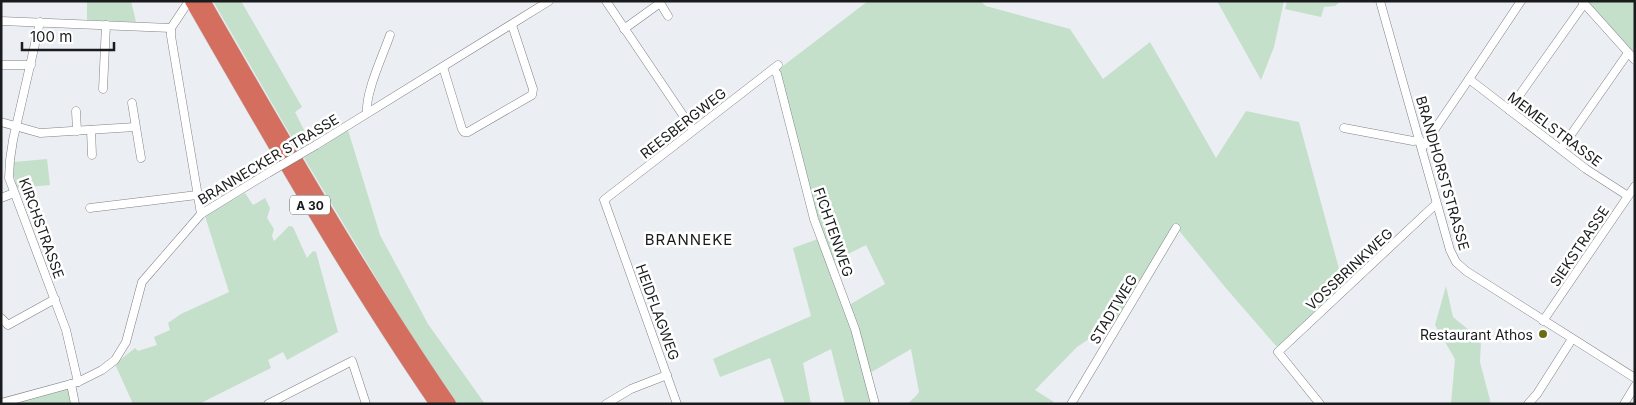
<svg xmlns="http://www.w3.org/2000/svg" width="1636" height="405" font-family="Inter,sans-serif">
	<rect width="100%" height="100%" fill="#ebeef3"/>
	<!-- green -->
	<g fill="#c5e0ca">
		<polygon points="87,1 131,1 136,22 87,20"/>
		<polygon points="213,1 241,1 302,107 295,112 310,142 299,150"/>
		<polygon points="868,1 980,1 986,6 1070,29 1103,79 1150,42 1216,158 1246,111 1299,122 1344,287 1283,345 1276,346 1225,287 1177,228 1115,322 1077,347 1035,390 1054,402 1051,404 907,404 915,397 919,392 911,349 870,373 849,305 885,284 866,245 832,262 816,218 779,69"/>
		<polygon points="1217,1 1284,1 1274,47 1261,80"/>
		<polygon points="1287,1 1341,1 1335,6 1324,7 1321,17 1285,9"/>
		<polygon points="1588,1 1635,1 1635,54"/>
		<polygon points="348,130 380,235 428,324 485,404 458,404 407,329 304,158"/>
		<polygon points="47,159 50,185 17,188 14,176 14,162"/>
		<polygon points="245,193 253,205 265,198 270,208 267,218 274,229 272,236 274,241 289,226 293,227 307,258 313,251 316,252 338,332 287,360 283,352 268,360 271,368 199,404 133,404 115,364 135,348 138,351 157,345 154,337 170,330 168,323 181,314 229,292 205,216"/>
		<polygon points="818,239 852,330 872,404 845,404 831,349 803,363 811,404 785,404 770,358 720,377 713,359 811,316 793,248"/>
		<polygon points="1446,286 1453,317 1481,340 1480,362 1491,404 1451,404 1455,359 1435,325"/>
		<path d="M 63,389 C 72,389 71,396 73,404 L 13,404 Z"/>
	</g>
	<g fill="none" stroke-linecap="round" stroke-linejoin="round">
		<!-- street casing -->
		<g stroke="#808287" stroke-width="9">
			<g id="street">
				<polyline points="189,1 171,28 171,36 201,214"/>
				<polyline points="606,1 693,130"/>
				<polyline points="659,1 668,16"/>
				<polyline points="1380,1 1450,250 1456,262 1466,271 1635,378"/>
				<polyline points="1582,1 1635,60"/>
				<polyline points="1,21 171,28"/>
				<polyline points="40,22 13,140 10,160 9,178 66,330 78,382"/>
				<polyline points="624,29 660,3"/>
				<polyline points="1,65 31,65"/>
				<polyline points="443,67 462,129 464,132 468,132 532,95 533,89 512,25"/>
				<polyline points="773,69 777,74 814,219 855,329 875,404"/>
				<polyline points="1469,79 1586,169 1628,196"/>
				<polyline points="103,89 106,25"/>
				<polyline points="132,103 141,158"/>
				<polyline points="1509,110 1584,4"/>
				<polyline points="76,111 77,131"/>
				<path d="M 367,113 C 365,93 383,55 390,35"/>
				<polyline points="1,122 40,133 135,127"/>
				<polyline points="1344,128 1413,141 1420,140"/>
				<polyline points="91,130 92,155"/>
				<polyline points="316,145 549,1"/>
				<polyline points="1422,148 1469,79 1521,1"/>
				<polyline points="1561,149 1628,53"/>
				<polyline points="1,198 14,193"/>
				<polyline points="90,208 197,195"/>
				<polyline points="1,318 8,325 55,299"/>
				<polyline points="1543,321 1635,186"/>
				<polyline points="71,384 75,404"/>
				<polyline points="1,403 78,382 102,370 115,360 126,342 142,282 201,214 268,173"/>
				<polyline points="268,404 352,361 366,404"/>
				<polyline points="606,404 631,389 667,375"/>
				<polyline points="677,404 604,200 778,65"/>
				<polyline points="1071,404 1176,228"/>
				<polyline points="1320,404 1278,352 1436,204"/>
				<polyline points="1528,404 1537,394 1572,339"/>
				<polyline points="1624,404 1635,386"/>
			</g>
		</g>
		<!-- highway casing -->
		<g stroke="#c8c8c9" stroke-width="15">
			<g id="highway">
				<path d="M 192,1 C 270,137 348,274 437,404"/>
				<path d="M 203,1 C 282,138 360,274 449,404"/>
			</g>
		</g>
		<!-- street -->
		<use href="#street" stroke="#fff" stroke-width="8"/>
		<!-- highway -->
		<use href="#highway" stroke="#d46e5f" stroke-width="14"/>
		<!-- street-bridge casing -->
		<g stroke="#808287" stroke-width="9" stroke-linecap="butt">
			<polyline id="street-bridge" points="268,173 316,145"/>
		</g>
		<!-- street-bridge -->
		<use href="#street-bridge" stroke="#fff" stroke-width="8"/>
	</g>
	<!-- markers -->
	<circle fill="#696e13" stroke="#fff" stroke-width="2" cx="1543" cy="334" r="5"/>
	<g text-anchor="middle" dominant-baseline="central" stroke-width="5" stroke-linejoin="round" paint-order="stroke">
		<!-- shield labels -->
		<rect fill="#fff" stroke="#5f5f60" stroke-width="1" x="290" y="195.5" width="40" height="19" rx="4"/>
		<g font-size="12" font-weight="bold" fill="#1a1b1c">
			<text x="310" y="205">A 30</text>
		</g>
		<!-- street labels -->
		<g font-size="14" fill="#1a1b1c" stroke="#fff">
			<text transform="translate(683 123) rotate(-38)">REESBERGWEG</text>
			<text transform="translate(1555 129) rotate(37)">MEMELSTRASSE</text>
			<text transform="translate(268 159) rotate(-31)">BRANNECKER STRASSE</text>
			<text transform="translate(1443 173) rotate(74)">BRANDHORSTSTRASSE</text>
			<text transform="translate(42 228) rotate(70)">KIRCHSTRASSE</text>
			<text transform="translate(834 232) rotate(71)">FICHTENWEG</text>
			<text transform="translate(1579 246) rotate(-56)">SIEKSTRASSE</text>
			<text transform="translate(1349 269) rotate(-43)">VOSSBRINKWEG</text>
			<text transform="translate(1113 309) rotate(-59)">STADTWEG</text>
			<text transform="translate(658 312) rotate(70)">HEIDFLAGWEG</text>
		</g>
		<!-- poi labels -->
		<g font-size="14" fill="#1a1b1c" stroke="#fff" text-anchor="end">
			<text x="1533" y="334">Restaurant Athos</text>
		</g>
		<!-- neighbourhood labels -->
		<g font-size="15" letter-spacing="1" fill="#1a1b1c" stroke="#fff">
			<text x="689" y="239">BRANNEKE</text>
		</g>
	</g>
	<!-- border -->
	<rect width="1636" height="405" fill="none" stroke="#1a1b1c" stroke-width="5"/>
	<!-- scale -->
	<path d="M22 42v8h92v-8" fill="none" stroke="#1a1b1c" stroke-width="2.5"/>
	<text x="30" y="42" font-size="15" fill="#1a1b1c" stroke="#ffffff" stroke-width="4" paint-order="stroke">100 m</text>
</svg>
